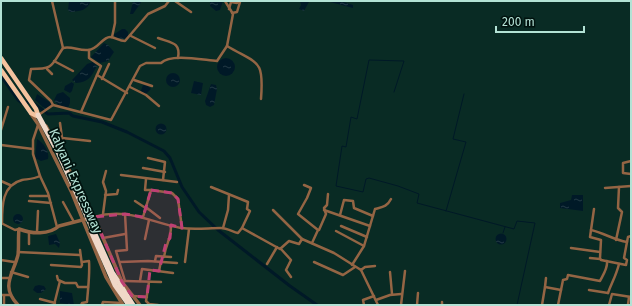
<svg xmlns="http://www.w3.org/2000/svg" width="632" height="306" font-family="'Fira Sans',sans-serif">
	<defs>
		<pattern id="water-ripples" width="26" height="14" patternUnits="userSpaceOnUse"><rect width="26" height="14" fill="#001927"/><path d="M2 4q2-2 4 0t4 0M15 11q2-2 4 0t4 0" fill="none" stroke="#233a45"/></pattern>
	</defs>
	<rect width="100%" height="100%" fill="#092b24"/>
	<!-- water -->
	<g fill="url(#water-ripples)">
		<path d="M 69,1 L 91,1 C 87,11 80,11 70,12 L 68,10 Z"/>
		<polygon points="133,1 142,1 133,14 130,14"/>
		<polygon points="210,1 223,1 220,10 216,11 210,6"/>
		<polygon points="300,1 309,2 304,11 299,9 301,5"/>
		<polygon points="326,1 341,1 353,5 353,8"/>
		<polygon points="122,29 125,29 128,32 128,36 124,39 117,38 113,35"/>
		<polygon points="104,43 108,45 114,52 108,61 100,63 91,57"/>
		<circle cx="226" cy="67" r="9"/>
		<path d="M 93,62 L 97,66 C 91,77 89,82 76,83 L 72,80 L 87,64 Z"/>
		<circle cx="173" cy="80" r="7"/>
		<polygon points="194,81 203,83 201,95 191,93"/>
		<polygon points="72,82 74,84 72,91 70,93 64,90 65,86"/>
		<polygon points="211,84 216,85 217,89 214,105 210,107 206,105 205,101"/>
		<polygon points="143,85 148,86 151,89 146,94 140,93"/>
		<polygon points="63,92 70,98 70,103 68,108 58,105 54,100 57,94"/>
		<polygon points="37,94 51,103 51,107 45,109 35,100"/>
		<circle cx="161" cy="129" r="5.5"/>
		<path d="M 37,139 C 43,142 50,152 48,159 L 41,161 L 35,158 Z"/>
		<polygon points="572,195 583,195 583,211 560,208 560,203 571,200"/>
		<circle cx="18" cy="219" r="5"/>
		<circle cx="501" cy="239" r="5.5"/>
		<polygon points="56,234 60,243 59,248 55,244 49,245 48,236"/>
		<polygon points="39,285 44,286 46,289 41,293 37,293 33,290 35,286"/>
		<polygon points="60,291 72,293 74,305 60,303"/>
	</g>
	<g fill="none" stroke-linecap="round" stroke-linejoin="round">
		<!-- stream -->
		<g stroke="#001927" stroke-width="1">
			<polyline points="394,92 404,61 369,60 357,119 351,117 346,147 342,146 336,186 363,192 366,179 369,178 398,186 419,194 417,203 514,229 517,221 535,223 517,305"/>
			<polyline points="446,211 466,142 453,139 464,94"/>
			<polyline points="503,233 505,227"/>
		</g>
		<!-- canal -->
		<polyline stroke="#001927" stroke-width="3" points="1,76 18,100 22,103 32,102 48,114 69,113 73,116 102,122 127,132 164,151 170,158 182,187 199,212 218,230 290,286 317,305"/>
		<!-- minor -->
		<g stroke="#946544" stroke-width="2.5">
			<polyline points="52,1 63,48"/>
			<polyline points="175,1 191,12"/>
			<polyline points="229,9 231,2 237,3 240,1"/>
			<polyline points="232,13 237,12 240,2"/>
			<polyline points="131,36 155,48"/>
			<polyline points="112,37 115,23 115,1"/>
			<path d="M 158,38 C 171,43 181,42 178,58"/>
			<path d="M 227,46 C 259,65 264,59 261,99"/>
			<polyline points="89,50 89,58 101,66 97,75 127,93"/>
			<polyline points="54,61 73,71"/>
			<polyline points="47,69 52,74"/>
			<polyline points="102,79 109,64"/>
			<polyline points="134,80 152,86"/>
			<polyline points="130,87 146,95 159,106"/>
			<path d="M 53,105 L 111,120 L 140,66 L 146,63 L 161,63 C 171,53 203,60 217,61 L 227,46 L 233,14 L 225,1"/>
			<polyline points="81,112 97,75"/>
			<path d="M 40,114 L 53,105 L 51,101 L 29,80 L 31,69 C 54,69 51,66 63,48 C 72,46 79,51 88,50 C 98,50 102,37 110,37 C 115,37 119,41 125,41 L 148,14 L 165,6 L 169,1"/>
			<polyline points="60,123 62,138"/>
			<polyline points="1,130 8,107"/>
			<polyline points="53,137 90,141"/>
			<polyline points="1,145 33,149"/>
			<polyline points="148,158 165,162 163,180"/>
			<polyline points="631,161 623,163 623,173 631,174"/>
			<polyline points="143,168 165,172"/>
			<polyline points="121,175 177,182"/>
			<polyline points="40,176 48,193 57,227"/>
			<polyline points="1,181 10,185"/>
			<polyline points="304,185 311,188 307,198 298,214 318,230 312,243"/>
			<polyline points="211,187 248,202 247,209 250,211 242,228"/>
			<polyline points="605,188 631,186"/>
			<polyline points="151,190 172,193 178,199 182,228"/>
			<polyline points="105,195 117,194 118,190"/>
			<polyline points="30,196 49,196"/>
			<polyline points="29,201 51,203"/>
			<polyline points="135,201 147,209"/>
			<polyline points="63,202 74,222"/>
			<polyline points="147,208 160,218"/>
			<path d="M 594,209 L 591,230 C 604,233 614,240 627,242 L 628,237 L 631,236"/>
			<polyline points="273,210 302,239"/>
			<polyline points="324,210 370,226"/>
			<polyline points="103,214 106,191 103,182 106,171"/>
			<polyline points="340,215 344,200 353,201 354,208 373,216"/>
			<path d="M 94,217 C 127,207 149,222 181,228 C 195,230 208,228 221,228 C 227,228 233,232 238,233 L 242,228 L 280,249 L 289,241 L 299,244 L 302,239 L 334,253 L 361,270 L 365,267 L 375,266"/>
			<polyline points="143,217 151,190 145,190 146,179"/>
			<polyline points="1,223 15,230 19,229"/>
			<path d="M 2,223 C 2,206 2,185 22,180 C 28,179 34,179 40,176 L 33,154 L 33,140 L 38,125"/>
			<polyline points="341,226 367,237"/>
			<polyline points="223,228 228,210 229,195"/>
			<polyline points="319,230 326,214 324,208 327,205 328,194"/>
			<polyline points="591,230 590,237 601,240 600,258 601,260 626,265 627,260 624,258 627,242"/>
			<polyline points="336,231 364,246"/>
			<polyline points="29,232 29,244"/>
			<polyline points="37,232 38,211"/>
			<polyline points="103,238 125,234"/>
			<polyline points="145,239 149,220"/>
			<polyline points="616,240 622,212 618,208 619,187"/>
			<polyline points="571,248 600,252"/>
			<polyline points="281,249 291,260 286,270 291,277"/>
			<polyline points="18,252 80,255"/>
			<path d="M 164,257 C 166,243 171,240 171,226"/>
			<polyline points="590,258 600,259"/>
			<polyline points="1,260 14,262"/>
			<polyline points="155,261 156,256 171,257"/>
			<polyline points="120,262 148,261 177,263"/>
			<polyline points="185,262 189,229"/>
			<polyline points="314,262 343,275 355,267"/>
			<polyline points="267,264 277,247"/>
			<polyline points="51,265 81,267 82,265 80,250"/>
			<path d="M 352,265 L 364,246 L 375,209 C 382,207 387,207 391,199"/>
			<polyline points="361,270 378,305"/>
			<polyline points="159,271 161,261"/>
			<polyline points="11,272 28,277"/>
			<polyline points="390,272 392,294"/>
			<polyline points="57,276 58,280 65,283 76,283 78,287 88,287"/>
			<polyline points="1,278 10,278"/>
			<polyline points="125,281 161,282"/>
			<polyline points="140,281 142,269 173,273"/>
			<polyline points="122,282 125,281 116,251 127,250 125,214"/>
			<polyline points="149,282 146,301 149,304 158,305"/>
			<polyline points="545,287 546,278"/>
			<polyline points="589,290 608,293"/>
			<path d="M 608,293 C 612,282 616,276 619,264"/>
			<polyline points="1,295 11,295"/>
			<polyline points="133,296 147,297"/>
			<polyline points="40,299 55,303"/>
			<polyline points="376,300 390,295 401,294"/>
			<polyline points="4,305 4,296"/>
			<polyline points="54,305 60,281"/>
			<path d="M 81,305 L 82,303 L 87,302 C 88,288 90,275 89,261 L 82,262"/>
			<polyline points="102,305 103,302 122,303"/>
			<polyline points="364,305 363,300 374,296"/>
			<polyline points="401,305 405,271"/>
			<polyline points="417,305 418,293"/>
			<polyline points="442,305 442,302"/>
			<polyline points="542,305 545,287 561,290"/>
			<path d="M 558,305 L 563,280 L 567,279 L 568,275 L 600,281 C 603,275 608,268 607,261"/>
			<polyline points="609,305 612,294 631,297"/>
			<polyline points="628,305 629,297"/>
		</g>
		<!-- tertiary -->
		<g stroke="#946544" stroke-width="3.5">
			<polyline points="31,114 38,124 72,193 106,277 123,305"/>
			<polyline points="46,126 94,217 122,282 140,305"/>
			<path d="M 18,305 C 0,286 13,275 18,255 C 19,248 18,237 19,229 C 32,234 49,235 59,226 L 94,217"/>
		</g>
		<!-- trunk -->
		<g stroke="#f4c29e" stroke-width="4.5">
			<polyline points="1,58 36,109 38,115"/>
			<polyline points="1,70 31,113 37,116"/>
		</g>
		<!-- motorway -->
		<polyline stroke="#f0d8c8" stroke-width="5" points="91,231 115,285 129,305"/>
		<!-- motorway-bridge -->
		<polyline stroke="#f0d8c8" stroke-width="5" points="38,115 58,152 112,272 133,305"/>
	</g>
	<!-- marked area -->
	<path fill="#bf4073" fill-opacity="0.2" stroke="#bf4073" stroke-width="3" stroke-dasharray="8 5" stroke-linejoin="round" d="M 151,190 L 172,193 L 178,199 L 182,228 L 171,225 L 170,238 L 166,243 L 159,271 L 150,270 L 147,297 L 132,296 L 122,282 L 94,217 L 125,214 L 143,217 Z"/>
	<g text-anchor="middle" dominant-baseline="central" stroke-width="3.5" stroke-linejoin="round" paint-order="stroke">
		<!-- street labels -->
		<g font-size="13" fill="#b3e2d5" stroke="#00120e">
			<text transform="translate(76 181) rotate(66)">Kalyani Expressway</text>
		</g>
	</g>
	<!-- border -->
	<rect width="632" height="306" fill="none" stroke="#b3e2d5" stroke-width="4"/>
	<!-- scale -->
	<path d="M496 26v6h88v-6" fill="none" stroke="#b3e2d5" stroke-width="2"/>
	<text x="502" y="26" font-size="12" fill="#b3e2d5" stroke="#00120e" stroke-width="3" paint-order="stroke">200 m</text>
</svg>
